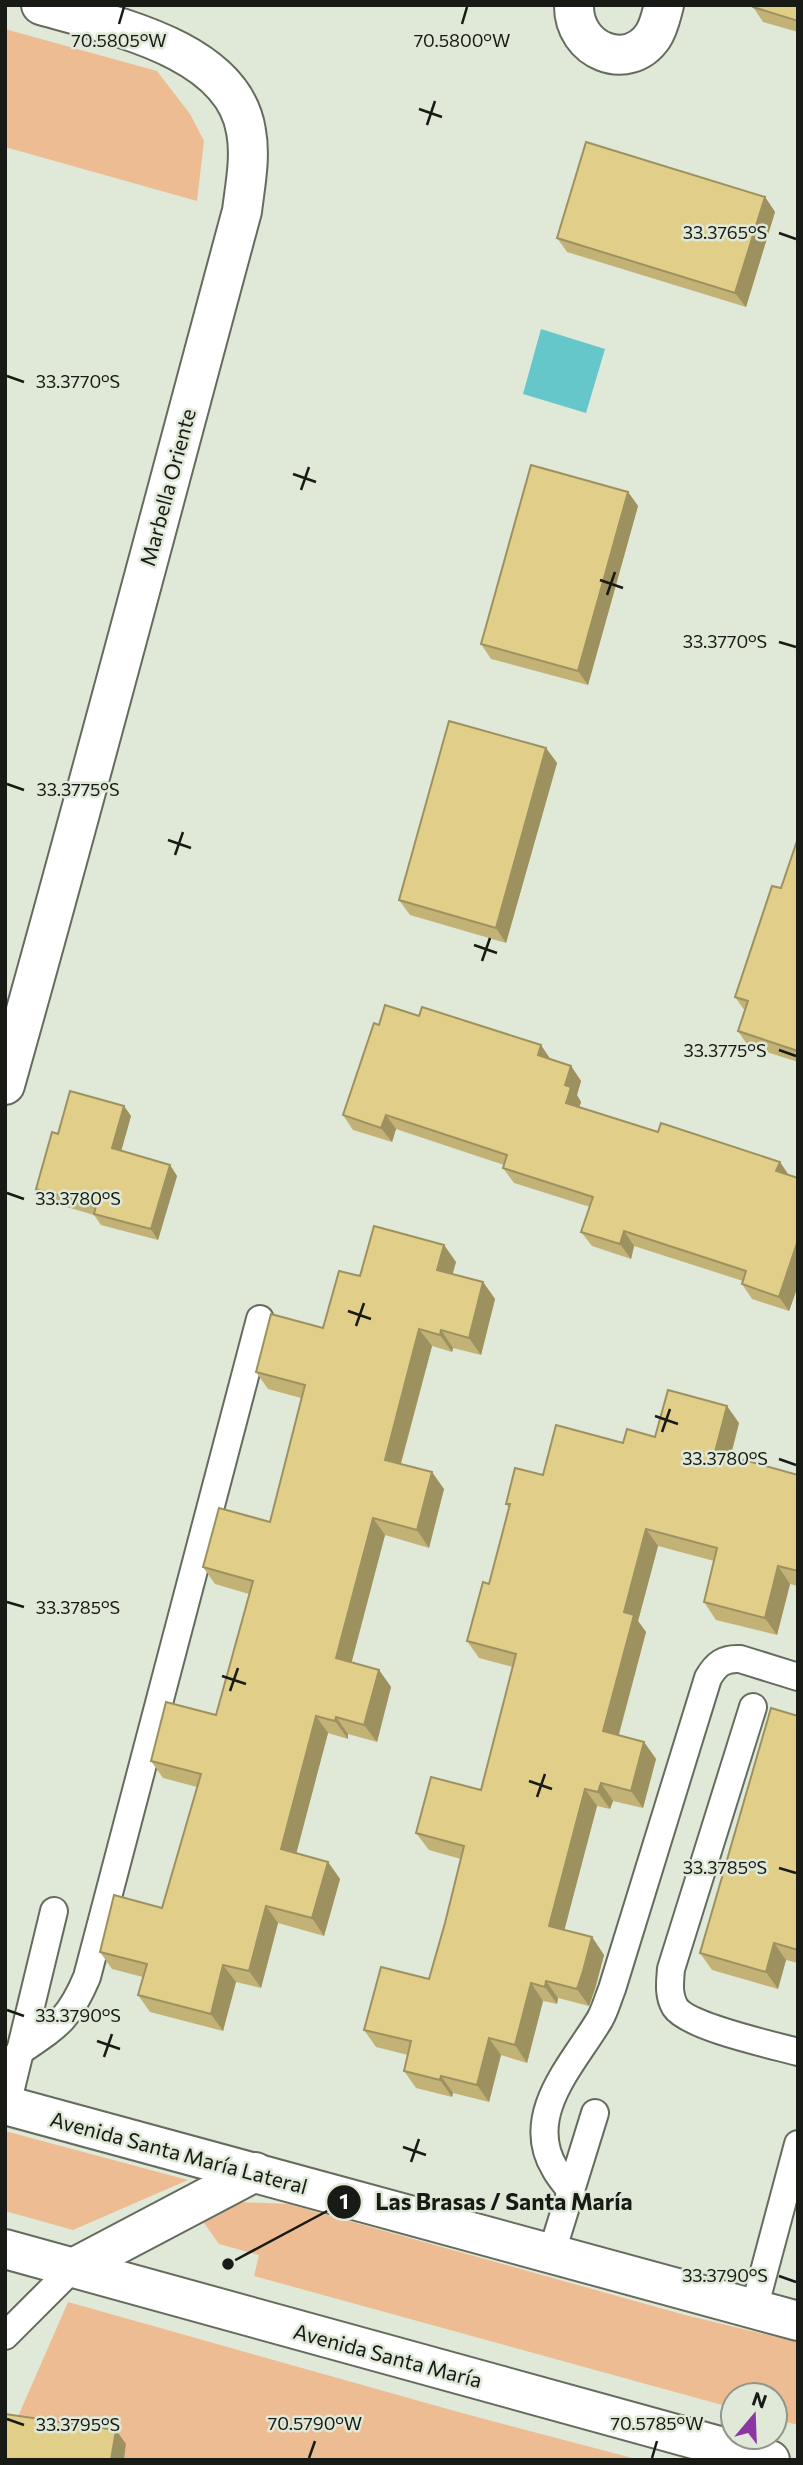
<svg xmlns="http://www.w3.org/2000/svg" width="803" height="2465" font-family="Commissioner,sans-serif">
	<rect width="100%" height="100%" fill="#e0e9d8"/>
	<!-- green -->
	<g fill="#edbc93">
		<polygon points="5,29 157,71 190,114 204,141 197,201 5,147"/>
		<polygon points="5,2131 188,2180 73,2230 5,2211"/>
		<polygon points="239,2202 288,2204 685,2315 798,2342 798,2425 775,2419 775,2395 733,2395 733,2408 254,2276 259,2255 219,2244 202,2220"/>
		<polygon points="68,2302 462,2413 640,2460 124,2460 126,2445 13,2428"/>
	</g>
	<!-- water -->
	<polygon fill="#66c7cb" points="541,329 605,349 586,413 523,394"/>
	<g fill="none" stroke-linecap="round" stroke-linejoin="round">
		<!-- service casing -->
		<g stroke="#656c5e" stroke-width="30">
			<g id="service">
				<path d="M 753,1707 L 671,1969 C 670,1982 668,1995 675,2007 C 688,2027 773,2045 798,2052"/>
				<path d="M 19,2052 C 57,2026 69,2020 87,1977 L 260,1319"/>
				<polyline points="7,2105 54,1911"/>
				<path d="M 571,2191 C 566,2184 559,2177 555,2169 C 522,2115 574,2063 600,2019 C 605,2010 608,1999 612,1989 L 708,1678 C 716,1664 724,1658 740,1659 L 798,1677"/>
				<polyline points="551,2255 595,2113"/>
				<polyline points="754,2309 798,2144"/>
				<polyline points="5,2336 73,2268"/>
			</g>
		</g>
		<!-- minor casing -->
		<g stroke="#656c5e" stroke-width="42">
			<g id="minor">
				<path d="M 574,5 C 573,51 628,73 653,36 C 659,27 661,16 664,5"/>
				<path d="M 5,1085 C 87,795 163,503 242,211 C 245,186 251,157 246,131 C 233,48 109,25 41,5"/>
			</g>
		</g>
		<!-- tertiary casing -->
		<g stroke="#656c5e" stroke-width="42">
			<polyline id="tertiary" points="5,2105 798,2321"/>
		</g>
		<!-- secondary casing -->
		<g stroke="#656c5e" stroke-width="42">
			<g id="secondary">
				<polyline points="5,2249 770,2460"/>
				<polyline points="73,2268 255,2172"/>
			</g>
		</g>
		<!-- service -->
		<use href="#service" stroke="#fff" stroke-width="26"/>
		<!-- minor -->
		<use href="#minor" stroke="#fff" stroke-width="38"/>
		<!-- tertiary -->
		<use href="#tertiary" stroke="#fff" stroke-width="38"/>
		<!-- secondary -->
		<use href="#secondary" stroke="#fff" stroke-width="38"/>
	</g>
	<!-- wall -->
	<g fill="#c2b276">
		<polygon points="798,5 798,32 763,22 753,7"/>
		<polygon points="765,197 775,212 746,307 567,252 557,238"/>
		<polygon points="628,492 638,506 588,685 491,659 481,644"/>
		<polygon points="546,748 557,763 506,943 410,915 399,900"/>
		<polygon points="798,838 798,1062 748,1046 738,1031 745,1011 735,997 781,888"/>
		<polygon points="379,1025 551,1059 571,1066 581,1081 577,1095 581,1102 579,1107 658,1132 780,1162 789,1176 798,1178 798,1286 789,1311 752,1299 742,1284 743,1281 634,1246 631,1259 592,1246 581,1232 590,1207 514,1183 503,1168 504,1165 396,1129 392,1142 353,1130 343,1115"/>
		<polygon points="124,1106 131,1116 121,1151 170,1165 177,1176 158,1240 101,1225 94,1215 43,1200 36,1189 58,1134"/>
		<polygon points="444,1245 456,1262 452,1274 483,1282 495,1299 481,1355 453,1348 452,1352 432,1346 401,1464 444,1489 429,1548 385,1535 351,1663 379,1670 391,1687 377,1742 348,1734 348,1739 328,1733 296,1853 328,1862 340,1879 324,1936 278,1923 261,1988 236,1982 223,2031 150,2012 138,1995 143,1977 112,1969 100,1952 162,1908 197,1787 163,1778 151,1761 216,1715 249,1594 215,1584 203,1567 270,1522 301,1398 268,1389 256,1372 323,1328 360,1276"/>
		<polygon points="739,1423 731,1456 798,1475 798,1586 790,1584 777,1635 716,1620 704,1602 714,1561 658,1546 638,1621 646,1632 619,1735 644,1742 656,1759 643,1808 613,1801 610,1809 597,1806 564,1930 592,1937 604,1955 595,1989 589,2006 558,1998 557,2004 543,2001 527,2063 501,2055 489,2102 453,2093 452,2097 416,2088 404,2071 408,2055 376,2047 364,2030 429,1979 445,1923 461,1859 429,1850 416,1833 481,1790 513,1667 479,1658 467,1641 489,1584 509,1508 506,1504 543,1475 623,1443"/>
		<polygon points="798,1716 798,1963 786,1960 778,1989 712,1970 700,1953"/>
	</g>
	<!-- shaded-wall -->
	<g fill="#9e9160">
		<polygon points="765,197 775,212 746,307 735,293"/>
		<polygon points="628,492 638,506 588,685 578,671"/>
		<polygon points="546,748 557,763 506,943 496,928"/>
		<polygon points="541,1045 551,1060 538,1055"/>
		<polygon points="571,1066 581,1081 577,1095 581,1102 576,1117 566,1103 565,1085"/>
		<polygon points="124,1106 131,1116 119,1159 112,1148"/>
		<polygon points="386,1115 396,1129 392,1142 381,1128"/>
		<polygon points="780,1162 790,1177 776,1171"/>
		<polygon points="170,1165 177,1176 158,1240 151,1229"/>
		<polygon points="624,1231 634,1246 631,1259 620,1244"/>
		<polygon points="798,1240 798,1286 789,1311 779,1297"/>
		<polygon points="444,1245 456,1262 449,1287 437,1270"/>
		<polygon points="483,1282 495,1299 481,1355 469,1338"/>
		<polygon points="419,1329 432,1346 397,1477 385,1460"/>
		<polygon points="441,1330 453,1348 452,1352 440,1335"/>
		<polygon points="727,1406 739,1423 727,1469 715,1452"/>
		<polygon points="432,1472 444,1489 429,1548 417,1530"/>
		<polygon points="373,1518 385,1535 348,1676 336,1658"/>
		<polygon points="646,1529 658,1546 638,1621 646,1632 615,1748 603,1731 624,1612"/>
		<polygon points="778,1566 790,1584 777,1635 765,1618"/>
		<polygon points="379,1670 391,1687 377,1742 364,1725"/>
		<polygon points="316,1716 328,1733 293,1866 281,1849"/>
		<polygon points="336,1717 348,1734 348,1739 335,1721"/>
		<polygon points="644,1742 656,1759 643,1808 631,1791"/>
		<polygon points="601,1783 613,1801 610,1809 598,1792"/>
		<polygon points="585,1789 597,1806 561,1943 549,1926"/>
		<polygon points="328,1862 340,1879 324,1936 312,1918"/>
		<polygon points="266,1906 278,1923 261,1988 249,1971"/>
		<polygon points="592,1937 604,1955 595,1989 589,2006 577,1989"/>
		<polygon points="774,1943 786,1960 778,1989 766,1972"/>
		<polygon points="223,1965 236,1982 223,2031 211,2014"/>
		<polygon points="546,1981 558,1998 557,2004 545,1987"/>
		<polygon points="531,1983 543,2001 527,2063 515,2045"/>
		<polygon points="489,2038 501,2055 489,2102 477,2085"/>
		<polygon points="441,2076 453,2093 452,2097 440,2080"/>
		<polygon points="116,2430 126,2444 124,2460 111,2460"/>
	</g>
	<!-- building -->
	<g fill="#e1cf89" stroke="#9e9160" stroke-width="2">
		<polygon points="753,5 798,5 798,21 753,7"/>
		<polygon points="586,142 765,197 735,293 557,238"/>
		<polygon points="531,465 628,492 578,671 481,644"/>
		<polygon points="449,721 546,748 496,928 399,900"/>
		<polygon points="798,838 798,1051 738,1031 748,1001 735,997 772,886 781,888"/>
		<polygon points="385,1005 419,1016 422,1007 541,1045 538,1055 571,1066 565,1085 571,1087 566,1103 658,1132 661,1123 780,1162 776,1171 798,1178 798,1240 779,1297 742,1284 746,1271 624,1231 620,1244 581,1232 593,1197 503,1168 507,1155 386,1115 381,1128 343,1115 374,1023 379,1025"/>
		<polygon points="70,1091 124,1106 112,1148 170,1165 151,1229 94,1214 96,1206 36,1189 52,1132 58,1134"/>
		<polygon points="374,1226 444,1245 437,1270 483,1282 469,1338 441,1330 440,1335 419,1329 385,1460 432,1472 417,1530 373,1518 336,1658 379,1670 364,1725 336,1717 335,1721 316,1716 281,1849 328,1862 312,1918 266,1906 249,1971 223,1965 211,2014 138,1995 147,1964 100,1952 114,1895 162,1908 201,1774 151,1761 166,1702 216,1715 245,1610 253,1581 203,1567 219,1508 270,1522 305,1385 256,1372 271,1314 323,1328 339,1271 360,1276"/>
		<polygon points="668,1390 727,1406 715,1452 798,1475 798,1571 778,1566 765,1618 704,1602 717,1548 646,1529 624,1612 634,1615 603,1731 644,1742 631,1791 601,1783 598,1792 585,1789 549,1926 592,1937 583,1971 577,1989 546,1981 545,1987 531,1983 515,2045 489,2038 477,2085 441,2076 440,2080 404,2071 411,2041 364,2030 381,1967 429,1979 445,1923 464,1846 416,1833 431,1777 481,1790 516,1654 467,1641 483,1582 489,1584 510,1504 506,1504 515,1468 543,1475 556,1425 623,1443 627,1429 655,1437"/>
		<polygon points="771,1708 798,1716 798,1950 774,1943 766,1972 700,1953"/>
		<polygon points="5,2414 116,2430 111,2460 5,2460"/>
	</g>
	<!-- ticks -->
	<path fill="none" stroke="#171a15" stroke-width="2.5" d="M 119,24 L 124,7M 462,24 L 467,7M 419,109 L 442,117M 427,125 L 435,101M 779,233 L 796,239M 7,376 L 24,382M 293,474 L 316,482M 301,490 L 309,467M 600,580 L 623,588M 607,595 L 615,572M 779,642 L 796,647M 7,784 L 24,790M 168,840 L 191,848M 175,855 L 183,832M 474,945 L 497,953M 482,961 L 490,938M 779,1050 L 796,1056M 7,1193 L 24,1199M 348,1311 L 371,1319M 356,1326 L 364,1303M 655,1416 L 678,1424M 662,1432 L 670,1409M 779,1459 L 796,1465M 7,1602 L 24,1607M 222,1676 L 246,1684M 230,1691 L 238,1668M 529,1781 L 552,1789M 537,1797 L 545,1774M 779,1868 L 796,1873M 7,2010 L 24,2016M 97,2041 L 120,2049M 104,2057 L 112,2034M 403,2147 L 426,2155M 411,2162 L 419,2139M 779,2276 L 796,2282M 7,2419 L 24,2425M 309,2458 L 315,2441M 652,2458 L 657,2441"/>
	<g text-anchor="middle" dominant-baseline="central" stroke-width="5" stroke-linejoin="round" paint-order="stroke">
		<!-- street labels -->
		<g font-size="21" fill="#171a15" stroke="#e0e9d8">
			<text transform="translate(167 487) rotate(-75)">Marbella Oriente</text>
			<text transform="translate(179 2152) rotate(15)">Avenida Santa María Lateral</text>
			<text transform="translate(388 2355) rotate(15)">Avenida Santa María</text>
		</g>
	</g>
	<g font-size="18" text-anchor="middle" fill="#171a15" stroke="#e0e9d8" stroke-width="5" stroke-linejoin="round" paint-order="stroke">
		<text x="119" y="47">70.5805°W</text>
		<text x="462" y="47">70.5800°W</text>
		<text x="725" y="239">33.3765°S</text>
		<text x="78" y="388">33.3770°S</text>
		<text x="725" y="648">33.3770°S</text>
		<text x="78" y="796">33.3775°S</text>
		<text x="725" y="1057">33.3775°S</text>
		<text x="78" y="1205">33.3780°S</text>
		<text x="725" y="1465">33.3780°S</text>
		<text x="78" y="1614">33.3785°S</text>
		<text x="725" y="1874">33.3785°S</text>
		<text x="78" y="2022">33.3790°S</text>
		<text x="725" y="2282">33.3790°S</text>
		<text x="315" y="2430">70.5790°W</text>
		<text x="657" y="2430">70.5785°W</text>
		<text x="78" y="2431">33.3795°S</text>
	</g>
	<!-- callouts -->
	<path fill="none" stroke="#171a15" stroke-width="2.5" d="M228 2264L344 2202"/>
	<g fill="#171a15" stroke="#e0e9d8" stroke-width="2.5">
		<circle cx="228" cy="2264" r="7"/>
		<circle cx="344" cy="2202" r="18"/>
	</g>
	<g font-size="21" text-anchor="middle" font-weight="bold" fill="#fff">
		<text x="344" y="2209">1</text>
	</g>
	<g font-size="23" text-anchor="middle" font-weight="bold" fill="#171a15" stroke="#e0e9d8" stroke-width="5" stroke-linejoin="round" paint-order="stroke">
		<text x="504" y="2210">Las Brasas / Santa María</text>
	</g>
	<!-- border -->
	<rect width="803" height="2465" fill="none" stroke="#171a15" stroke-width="14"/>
	<!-- north arrow -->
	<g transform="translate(754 2416) rotate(19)"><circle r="33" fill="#e0e9d8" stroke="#90968a" stroke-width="2"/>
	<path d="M0-5L12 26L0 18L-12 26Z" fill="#8c36a3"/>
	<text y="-10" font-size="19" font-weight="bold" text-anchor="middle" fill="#171a15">N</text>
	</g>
</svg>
